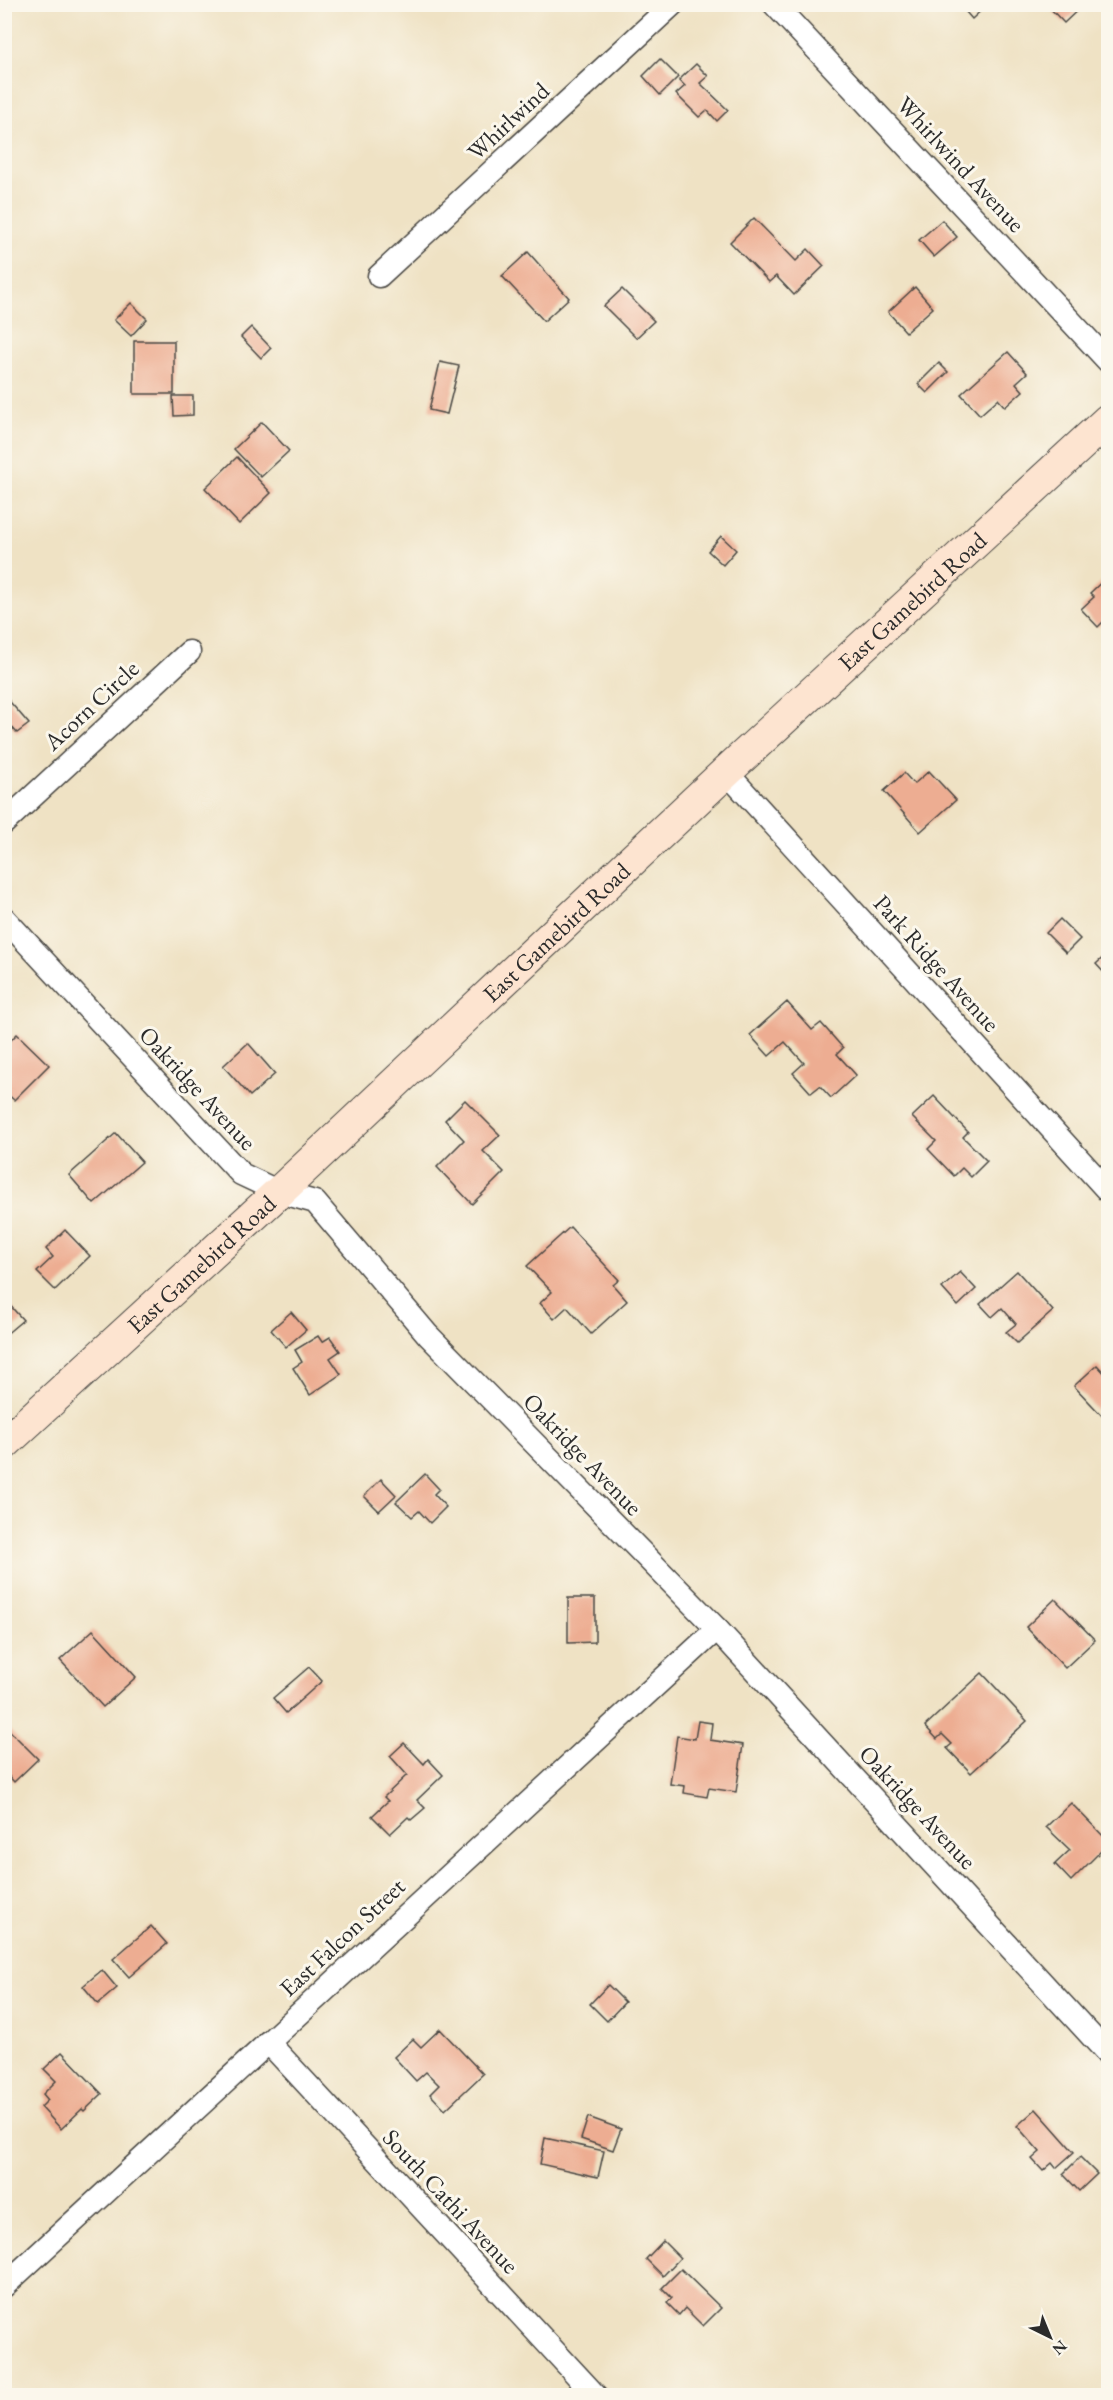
<svg xmlns="http://www.w3.org/2000/svg" width="1113" height="2400" font-family="'EB Garamond',serif">
	<rect width="100%" height="100%" fill="#fbf7ec"/>
	<filter id="ink" filterUnits="userSpaceOnUse"><feTurbulence type="fractalNoise" baseFrequency=".0167" numOctaves="2"/><feDisplacementMap in="SourceGraphic" scale="12" xChannelSelector="R" yChannelSelector="G"/><feConvolveMatrix kernelMatrix="1 2 1 2 8 2 1 2 1" color-interpolation-filters="sRGB"/></filter>
	<filter id="wash" filterUnits="userSpaceOnUse"><feTurbulence type="fractalNoise" baseFrequency=".008" numOctaves="4" result="noise"/><feDisplacementMap in="SourceGraphic" scale="24" xChannelSelector="R" yChannelSelector="G"/><feGaussianBlur stdDeviation="1.35" result="paint"/><feColorMatrix in="noise" values="0 0 0 0 0 0 0 0 0 0 0 0 0 0 0 0 0 1.4 0 .05"/><feComposite in="paint" operator="in"/></filter>
	<g filter="url(#wash)">
		<rect width="100%" height="100%" fill="#efe2c4"/>
		<g id="blocks">
			<!-- building -->
			<g fill="#edad92">
				<polygon points="959,4 988,4 972,19"/>
				<polygon points="1046,4 1084,4 1064,23"/>
				<polygon points="660,59 678,77 660,95 643,76"/>
				<polygon points="696,64 708,76 700,83 728,110 717,121 707,110 699,117 676,94 685,86 679,80"/>
				<polygon points="754,218 796,261 808,249 824,266 794,295 776,276 769,282 730,242"/>
				<polygon points="942,220 957,237 934,257 919,240"/>
				<polygon points="528,252 569,298 544,321 502,276"/>
				<polygon points="915,287 933,308 906,332 888,312"/>
				<polygon points="622,289 654,321 636,338 604,306"/>
				<polygon points="131,303 147,319 131,336 114,320"/>
				<polygon points="251,327 271,348 261,358 241,337"/>
				<rect x="134" y="341" width="40" height="53"/>
				<polygon points="1008,352 1027,373 1016,383 1023,391 1005,407 998,399 980,415 961,394"/>
				<polygon points="440,362 459,366 447,414 429,410"/>
				<polygon points="939,363 948,372 927,393 918,384"/>
				<polygon points="173,396 193,396 193,415 174,416"/>
				<polygon points="262,422 289,451 261,477 234,449"/>
				<polygon points="237,457 271,493 239,524 205,488"/>
				<polygon points="721,536 736,550 723,565 708,551"/>
				<polygon points="1108,576 1108,617 1098,627 1081,609 1094,597 1090,593"/>
				<polygon points="4,695 29,724 17,733 4,718"/>
				<polygon points="929,771 956,800 920,832 884,791 904,773 914,784"/>
				<polygon points="1060,919 1080,939 1066,953 1046,933"/>
				<polygon points="1108,953 1108,975 1107,976 1096,964"/>
				<polygon points="787,1002 812,1030 821,1023 843,1048 837,1054 856,1075 831,1098 820,1086 811,1093 793,1073 804,1063 785,1042 769,1056 750,1035"/>
				<polygon points="17,1034 49,1065 14,1100 4,1091 4,1047"/>
				<polygon points="248,1043 275,1074 250,1096 223,1066"/>
				<polygon points="934,1096 968,1132 963,1137 987,1161 971,1177 962,1168 954,1176 928,1149 936,1141 912,1117"/>
				<polygon points="465,1100 500,1135 483,1151 504,1172 472,1204 437,1167 464,1140 445,1120"/>
				<polygon points="116,1133 142,1162 94,1204 69,1175"/>
				<polygon points="570,1227 619,1280 613,1285 627,1301 591,1334 567,1307 554,1319 540,1303 552,1292 527,1266"/>
				<polygon points="65,1230 90,1256 55,1290 37,1272 53,1257 46,1249"/>
				<polygon points="1017,1271 1053,1311 1017,1343 1006,1332 1016,1324 1002,1308 992,1317 980,1304"/>
				<polygon points="960,1272 976,1289 958,1306 942,1288"/>
				<polygon points="6,1301 23,1320 4,1336 4,1302"/>
				<polygon points="291,1312 306,1330 286,1347 271,1330"/>
				<polygon points="318,1336 322,1342 330,1337 340,1351 330,1358 341,1374 310,1395 293,1368 302,1362 295,1350"/>
				<polygon points="1097,1365 1108,1377 1108,1422 1074,1386"/>
				<polygon points="425,1474 439,1489 434,1494 446,1507 430,1523 419,1511 412,1517 396,1502"/>
				<polygon points="381,1479 396,1495 379,1511 364,1496"/>
				<polygon points="568,1598 595,1598 595,1642 568,1643"/>
				<polygon points="1055,1599 1095,1640 1065,1668 1026,1627"/>
				<polygon points="93,1630 136,1677 103,1707 60,1660"/>
				<polygon points="309,1667 322,1681 286,1713 273,1698"/>
				<polygon points="982,1673 1027,1721 971,1773 947,1748 952,1744 942,1734 937,1739 925,1726"/>
				<polygon points="698,1721 712,1723 710,1740 743,1745 736,1792 709,1788 707,1797 684,1793 685,1786 670,1784 677,1736 695,1739"/>
				<polygon points="8,1729 38,1759 14,1782 5,1772 5,1732"/>
				<polygon points="404,1743 424,1764 428,1759 443,1775 417,1800 425,1808 411,1820 408,1817 390,1834 372,1816 388,1801 384,1797 407,1775 390,1756"/>
				<polygon points="1071,1803 1108,1841 1108,1844 1071,1881 1055,1864 1070,1850 1046,1827"/>
				<polygon points="151,1926 167,1944 129,1977 113,1959"/>
				<polygon points="102,1970 117,1988 98,2004 83,1986"/>
				<polygon points="608,1985 625,2002 607,2021 590,2004"/>
				<polygon points="440,2029 483,2074 445,2110 430,2094 439,2085 426,2072 416,2081 394,2057 413,2039 421,2047"/>
				<polygon points="62,2052 102,2094 84,2111 82,2109 61,2129 41,2107 48,2100 43,2094 56,2081 44,2069"/>
				<polygon points="1036,2109 1074,2152 1056,2168 1052,2163 1043,2171 1032,2159 1040,2152 1017,2126"/>
				<polygon points="588,2117 621,2129 613,2150 581,2139"/>
				<polygon points="545,2138 604,2151 598,2177 540,2164"/>
				<polygon points="1080,2157 1097,2174 1079,2191 1063,2174"/>
				<polygon points="663,2241 680,2258 663,2276 646,2259"/>
				<polygon points="681,2269 721,2308 703,2326 685,2308 679,2315 667,2303 672,2298 662,2288"/>
			</g>
		</g>
	</g>
	<g filter="url(#ink)">
		<use href="#blocks" fill-opacity="0" stroke="#484642" stroke-width="1.5"/>
		<g fill="none" stroke-linecap="round" stroke-linejoin="round">
			<!-- minor casing -->
			<g stroke="#484642" stroke-width="25">
				<g id="minor">
					<polyline points="774,4 1108,361"/>
					<polyline points="379,276 673,4"/>
					<polyline points="726,772 1108,1191"/>
					<polyline points="4,823 189,652"/>
					<polyline points="4,918 241,1174 279,1192 315,1202 428,1335 717,1629 1108,2054"/>
					<polyline points="268,2042 596,2396"/>
					<polyline points="4,2286 717,1629"/>
				</g>
			</g>
			<!-- secondary casing -->
			<g stroke="#484642" stroke-width="34">
				<g id="secondary">
					<path id="s1" d="M 4,1444 L 279,1192 L 726,772 L 1108,420"/>
				</g>
			</g>
			<!-- minor -->
			<use href="#minor" stroke="#fff" stroke-width="22"/>
			<!-- secondary -->
			<use href="#secondary" stroke="#fde4d0" stroke-width="32"/>
		</g>
	</g>
	<g text-anchor="middle" dominant-baseline="central" stroke-width="6" stroke-linejoin="round" paint-order="stroke">
		<!-- street labels -->
		<g font-size="24" fill="#2b2b2b" stroke="#fbf7ec">
			<text transform="translate(508 121) rotate(-43)">Whirlwind</text>
			<text transform="translate(961 164) rotate(47)">Whirlwind Avenue</text>
			<text stroke="none"><textPath href="#s1" startOffset="1239">East Gamebird Road</textPath></text>
			<text transform="translate(91 705) rotate(-43)">Acorn Circle</text>
			<text stroke="none"><textPath href="#s1" startOffset="753">East Gamebird Road</textPath></text>
			<text transform="translate(937 963) rotate(48)">Park Ridge Avenue</text>
			<text transform="translate(198 1088) rotate(47)">Oakridge Avenue</text>
			<text stroke="none"><textPath href="#s1" startOffset="267">East Gamebird Road</textPath></text>
			<text transform="translate(583 1454) rotate(46)">Oakridge Avenue</text>
			<text transform="translate(918 1807) rotate(47)">Oakridge Avenue</text>
			<text transform="translate(342 1937) rotate(-43)">East Falcon Street</text>
			<text transform="translate(451 2201) rotate(47)">South Cathi Avenue</text>
		</g>
	</g>
	<!-- margin -->
	<rect width="1113" height="2400" fill="none" stroke="#fbf7ec" stroke-width="24"/>
	<!-- north arrow -->
	<g transform="translate(1050 2337) rotate(137)" stroke="#fbf7ec" stroke-width="4.5" paint-order="stroke">
	<path d="M0-4.5L10 22L0 15L-10 22Z" fill="#2b2b2b"/>
	<text y="-9" font-size="16" font-weight="bold" text-anchor="middle" fill="#2b2b2b">N</text>
	</g>
</svg>
